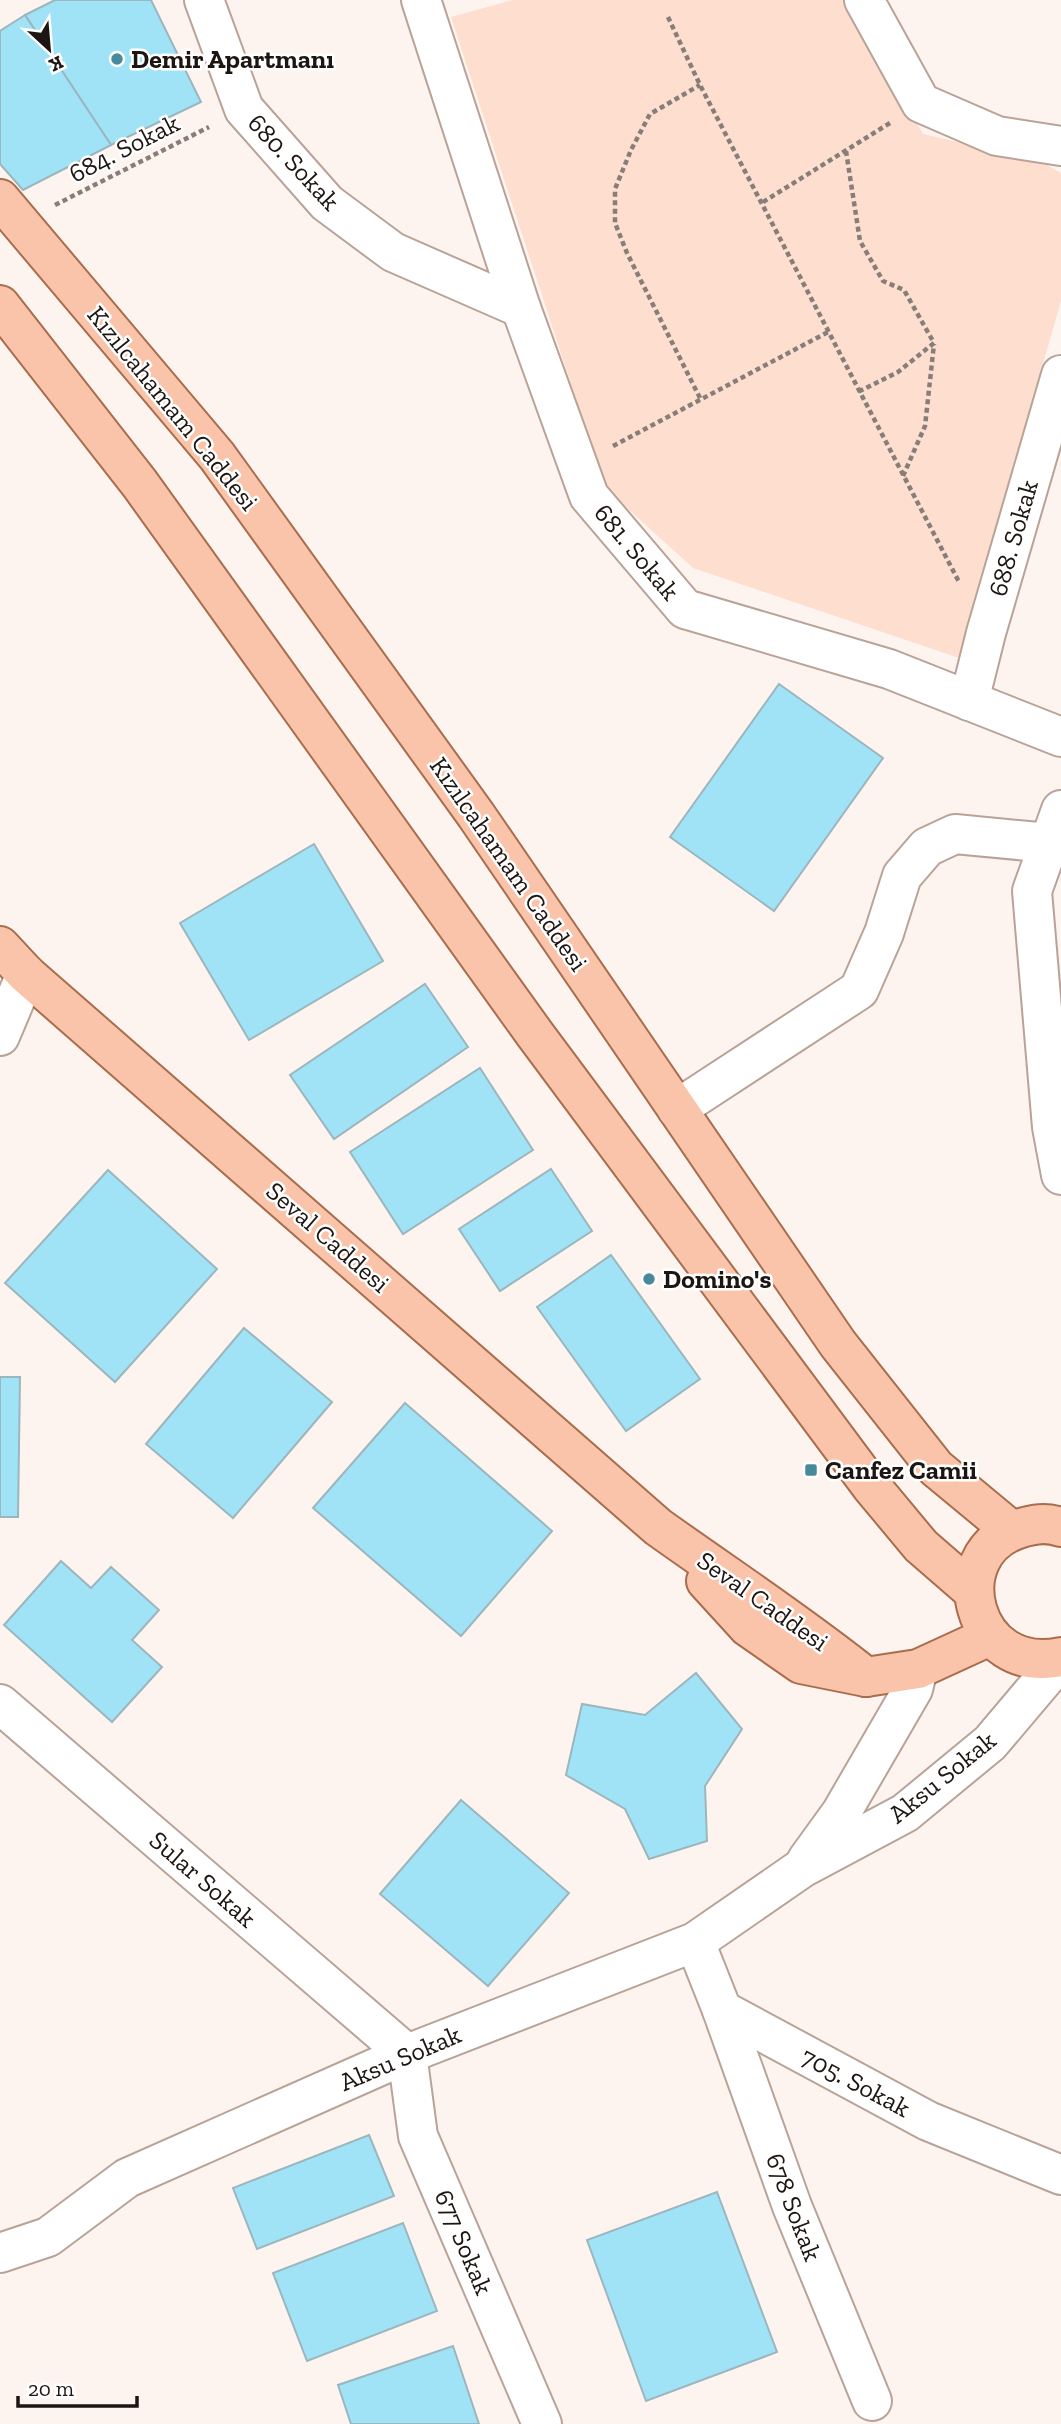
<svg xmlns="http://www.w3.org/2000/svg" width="1061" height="2424" font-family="'Zilla Slab',serif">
	<rect width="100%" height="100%" fill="#fef4ef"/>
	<!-- green -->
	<polygon fill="#fddecf" points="513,0 846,0 923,134 1042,162 1061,173 1061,301 959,658 693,568 605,488 451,17"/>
	<!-- building -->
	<g fill="#a1e3f6" stroke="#9cb6be" stroke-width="2">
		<polygon points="55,0 151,0 201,102 111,145 25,15"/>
		<polygon points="25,15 111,145 23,190 0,164 0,31"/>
		<polygon points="779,684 883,758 774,911 670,837"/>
		<polygon points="314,844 383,961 249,1040 180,923"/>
		<polygon points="425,984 468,1047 334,1139 290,1075"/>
		<polygon points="480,1068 533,1150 403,1234 350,1152"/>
		<polygon points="551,1169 592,1231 500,1291 459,1229"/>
		<polygon points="108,1170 217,1269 115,1382 5,1283"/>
		<polygon points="611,1255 700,1379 626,1431 537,1307"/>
		<polygon points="244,1328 332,1402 233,1518 146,1444"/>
		<polygon points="0,1377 20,1377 18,1517 0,1517"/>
		<polygon points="405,1403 552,1531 461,1636 313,1508"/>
		<polygon points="61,1561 91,1588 111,1567 159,1610 132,1640 162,1667 112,1722 4,1625"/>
		<polygon points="696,1673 742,1729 705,1786 707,1841 649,1859 625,1809 566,1775 582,1704 645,1715"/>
		<polygon points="461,1800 569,1893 488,1986 380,1894"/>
		<polygon points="369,2135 394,2196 257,2249 233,2188"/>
		<polygon points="717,2192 777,2352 646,2401 587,2240"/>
		<polygon points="403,2223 437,2311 307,2361 273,2273"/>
		<polygon points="453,2346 479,2424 351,2424 338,2385"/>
	</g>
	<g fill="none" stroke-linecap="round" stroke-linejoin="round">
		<!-- minor casing -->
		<g stroke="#b9a398" stroke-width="42">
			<g id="minor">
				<polyline points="204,0 244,109 327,203 393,252 521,308"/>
				<polyline points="421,0 521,308 589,496 685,609 889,669 1061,737"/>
				<polyline points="864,0 921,103 997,136 1061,146"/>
				<polyline points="969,701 986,633 1061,375"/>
				<polyline points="1061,810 1032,891 1052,1127 1061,1175"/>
				<polyline points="0,1036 26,974"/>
				<polyline points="677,1109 859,990 884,933 902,876 927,847 955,834 1049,843"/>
				<polyline points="0,1704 407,2054"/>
				<polyline points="807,1860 841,1813 913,1689 918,1669"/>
				<polyline points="695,1942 722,2010 928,2121 1061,2175"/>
				<polyline points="722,2010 792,2206 872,2401"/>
				<polyline points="407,2054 418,2136 542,2424"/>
				<polyline points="0,2253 48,2237 127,2178 407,2054 695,1942 802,1868 905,1813 990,1743 1061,1659"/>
			</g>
		</g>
		<!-- major casing -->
		<g stroke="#a96d4e" stroke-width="42">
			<g id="major">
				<polyline points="0,199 217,456 476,815 838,1344 936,1468 1012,1531"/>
				<polyline points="0,305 140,484 534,1033 871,1486 921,1546 974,1592"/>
				<path d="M 0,946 L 26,974 L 658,1527 C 728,1577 800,1624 866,1677"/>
				<path d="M 1061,1527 C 1046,1522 1033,1524 1018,1529 C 942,1554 971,1676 1061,1657"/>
				<polyline points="706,1581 748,1627 801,1664 866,1677 918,1669 990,1636"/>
			</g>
		</g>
		<!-- path -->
		<g stroke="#877e79" stroke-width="4.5" stroke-dasharray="5 3.5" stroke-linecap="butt">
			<polyline points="668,17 700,85 959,582"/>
			<polyline points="846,151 860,241 883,281 904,290 934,343 898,372 858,392"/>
			<polyline points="763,202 890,123"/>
			<polyline points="55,205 209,127"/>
			<polyline points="700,398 627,253 615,223 615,189 631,150 650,114 700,85"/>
			<polyline points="613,446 828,332"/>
			<polyline points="903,476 925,426 934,344"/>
		</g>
		<!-- minor -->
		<use href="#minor" stroke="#fff" stroke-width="38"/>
		<!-- major -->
		<use href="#major" stroke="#f9c4a9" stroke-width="38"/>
	</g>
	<!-- markers -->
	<g fill="#488a9b" stroke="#fff" stroke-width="2.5">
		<circle cx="117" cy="59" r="7"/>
		<circle cx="649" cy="1279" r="7"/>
		<rect x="804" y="1463" width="14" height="14" rx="3.5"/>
	</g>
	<g text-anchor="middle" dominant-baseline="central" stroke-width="5" stroke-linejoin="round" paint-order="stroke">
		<!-- poi labels -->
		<g font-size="26" font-weight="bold" fill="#1d1511" stroke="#fff" text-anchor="start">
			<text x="131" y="59">Demir Apartmanı</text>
			<text x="663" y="1279">Domino's</text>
			<text x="825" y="1470">Canfez Camii</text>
		</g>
		<!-- street labels -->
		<g font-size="26" fill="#1d1511" stroke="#fff">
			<text transform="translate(124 148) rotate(-27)">684. Sokak</text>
			<text transform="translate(294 162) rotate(47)">680. Sokak</text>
			<text transform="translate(173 408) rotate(51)">Kızılcahamam Caddesi</text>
			<text transform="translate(1013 538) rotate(-74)">688. Sokak</text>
			<text transform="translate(637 552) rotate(50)">681. Sokak</text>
			<text transform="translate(509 864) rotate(55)">Kızılcahamam Caddesi</text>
			<text transform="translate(328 1237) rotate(41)">Seval Caddesi</text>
			<text transform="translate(763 1601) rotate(35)">Seval Caddesi</text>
			<text transform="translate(942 1777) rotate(-39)">Aksu Sokak</text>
			<text transform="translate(203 1879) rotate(41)">Sular Sokak</text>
			<text transform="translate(400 2058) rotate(-23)">Aksu Sokak</text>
			<text transform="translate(856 2082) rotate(28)">705. Sokak</text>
			<text transform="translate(794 2207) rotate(69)">678 Sokak</text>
			<text transform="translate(464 2242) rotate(67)">677 Sokak</text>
		</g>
	</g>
	<!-- north arrow -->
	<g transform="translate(49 49) rotate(154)" stroke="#ffffff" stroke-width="5" paint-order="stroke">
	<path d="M0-5L12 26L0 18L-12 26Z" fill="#1d1511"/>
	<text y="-10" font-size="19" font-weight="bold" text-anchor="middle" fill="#1d1511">K</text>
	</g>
	<!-- scale -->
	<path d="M18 2396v10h119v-10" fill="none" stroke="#1d1511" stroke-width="3.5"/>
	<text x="28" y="2396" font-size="21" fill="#1d1511" stroke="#ffffff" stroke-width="5" paint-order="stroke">20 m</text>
</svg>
